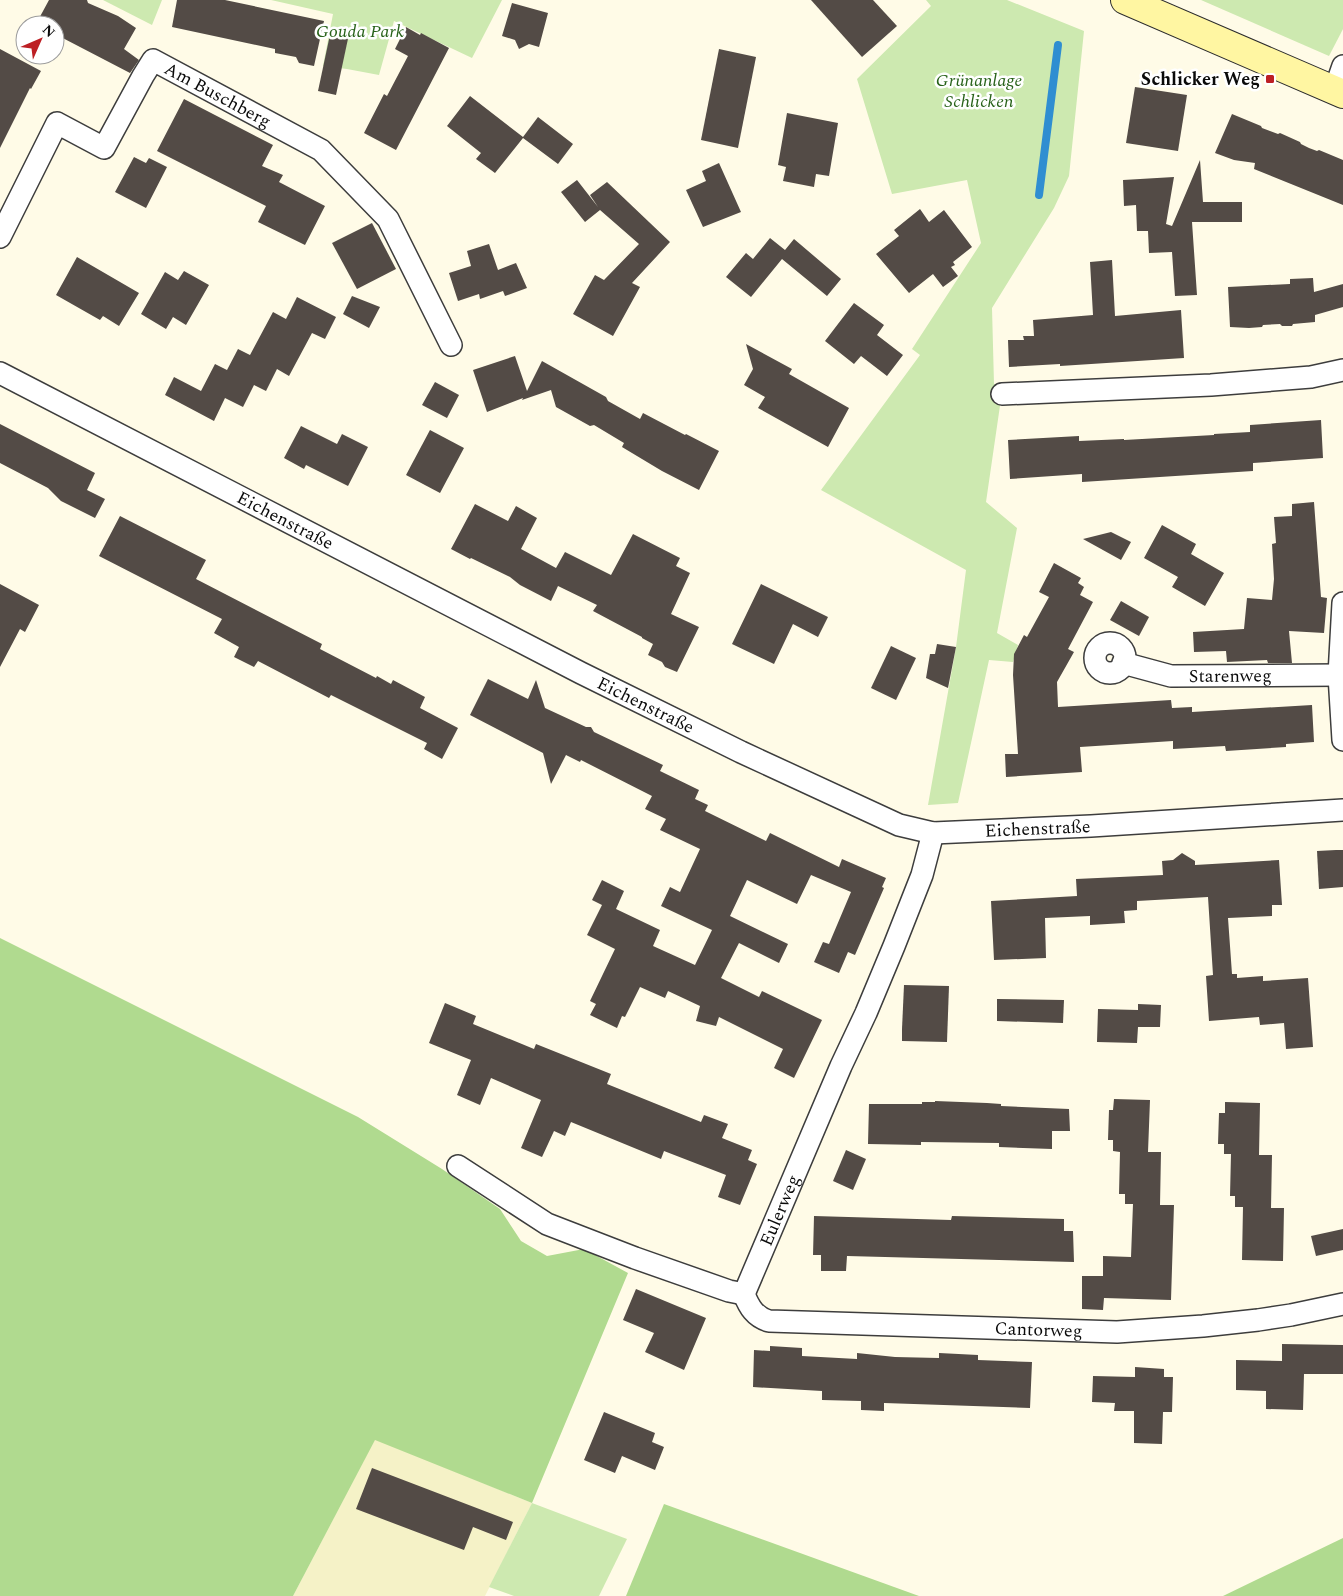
<svg xmlns="http://www.w3.org/2000/svg" width="1343" height="1596" font-family="Spectral,serif">
	<rect width="100%" height="100%" fill="#fffbe7"/>
	<!-- farmland -->
	<polygon fill="#f5f2c7" points="375,1439 532,1503 485,1596 293,1596"/>
	<!-- green -->
	<g fill="#cde9b0">
		<polygon points="103,0 162,0 152,25"/>
		<polygon points="271,0 502,0 472,58 394,21 379,75 347,69 323,66 333,14"/>
		<polygon points="926,0 1007,0 1084,31 1069,176 1054,208 992,308 994,384 1003,385 986,502 1017,528 997,633 1018,645 1013,662 989,660 958,803 928,805 956,647 966,570 821,490 920,355 912,349 981,243 967,180 892,194 857,79 931,6"/>
		<polygon points="1201,0 1343,0 1343,29 1329,56"/>
		<polygon points="532,1503 627,1539 599,1596 514,1596 489,1587"/>
	</g>
	<!-- forest -->
	<g fill="#b0da8f">
		<polygon points="0,938 358,1117 442,1169 500,1209 521,1241 547,1256 584,1249 628,1273 532,1503 375,1440 293,1596 0,1596"/>
		<polygon points="664,1504 919,1596 626,1596"/>
		<polygon points="1343,1538 1343,1596 1223,1596"/>
	</g>
	<g fill="none" stroke-linecap="round" stroke-linejoin="round">
		<!-- stream -->
		<polyline stroke="#2f8ed1" stroke-width="8" points="1039,195 1058,45"/>
	</g>
	<!-- building -->
	<g fill="#534b46">
		<polygon points="49,0 87,0 88,3 118,16 136,28 124,49 139,60 130,73 55,34 55,25 36,24"/>
		<polygon points="177,0 225,0 324,21 314,66 299,63 296,57 275,53 275,49 172,27"/>
		<polygon points="811,0 873,0 897,26 862,57"/>
		<polygon points="512,3 548,13 539,47 529,44 519,49 515,40 502,36"/>
		<polygon points="406,27 420,35 421,33 449,48 396,150 364,133 384,94 387,96 408,56 395,49"/>
		<polygon points="331,30 349,34 336,95 318,91"/>
		<polygon points="0,49 41,71 31,89 30,88 0,148"/>
		<polygon points="719,49 756,57 738,148 701,140"/>
		<polygon points="1135,87 1187,95 1178,151 1126,143"/>
		<polygon points="470,96 523,137 538,117 573,144 558,164 523,138 495,173 476,159 481,153 447,126"/>
		<polygon points="184,99 273,145 262,166 283,175 279,182 325,206 305,245 258,222 266,206 157,151"/>
		<polygon points="787,113 838,123 829,176 816,174 814,187 783,181 786,167 778,165"/>
		<polygon points="1232,114 1261,126 1262,128 1278,134 1280,133 1300,142 1301,144 1309,148 1317,151 1319,150 1343,160 1343,205 1254,169 1255,163 1234,160 1215,153"/>
		<polygon points="134,157 146,163 149,158 167,167 146,208 115,192"/>
		<polygon points="1200,160 1203,202 1242,202 1242,222 1192,222 1197,295 1175,296 1172,252 1149,253 1148,231 1137,231 1136,205 1124,206 1123,180 1174,177 1166,224 1172,226"/>
		<polygon points="719,163 741,212 703,227 686,190 706,181 702,171"/>
		<polygon points="577,180 598,207 590,195 607,182 670,242 632,283 640,287 613,336 573,314 595,275 604,280 639,244 600,210 585,222 561,192"/>
		<polygon points="920,209 929,222 944,210 972,247 953,262 955,265 951,267 958,276 943,287 933,274 909,293 876,254 899,236 894,230"/>
		<polygon points="372,223 396,269 357,289 332,243"/>
		<polygon points="770,238 785,250 794,239 841,279 827,296 782,259 751,297 726,277 746,253 753,259"/>
		<polygon points="489,244 498,270 516,263 527,288 505,296 503,291 480,299 479,294 458,301 449,273 471,266 467,251"/>
		<polygon points="77,257 139,293 119,326 103,316 100,320 56,295"/>
		<polygon points="1112,260 1115,316 1181,310 1184,358 1060,366 1060,364 1009,367 1008,340 1024,340 1023,336 1034,336 1033,320 1093,315 1090,262"/>
		<polygon points="184,271 209,285 186,325 173,317 166,329 141,314 165,272 178,280"/>
		<polygon points="1313,278 1314,292 1343,284 1343,307 1315,315 1315,322 1293,324 1292,326 1282,326 1280,324 1263,325 1262,327 1249,328 1230,327 1228,287 1290,284 1290,279"/>
		<polygon points="352,296 380,307 369,328 343,314"/>
		<polygon points="297,297 336,317 325,339 312,333 289,376 277,369 266,391 254,385 243,407 225,398 214,421 165,395 174,377 201,391 215,364 227,370 238,349 250,355 273,312 286,319"/>
		<polygon points="854,303 884,325 877,335 903,355 887,376 861,356 854,364 825,341"/>
		<polygon points="746,344 792,369 789,374 849,408 828,447 758,408 765,397 744,385 753,369"/>
		<polygon points="515,356 527,391 542,361 606,397 608,401 640,419 643,413 685,435 686,434 719,451 699,490 662,471 622,447 624,443 594,425 590,426 556,407 551,390 522,400 523,398 487,412 473,370"/>
		<polygon points="435,382 459,395 447,418 422,405"/>
		<polygon points="1321,420 1323,458 1253,463 1253,471 1082,482 1082,474 1010,479 1008,440 1079,436 1079,441 1124,439 1124,440 1214,435 1214,434 1250,432 1250,425"/>
		<polygon points="0,424 95,473 87,490 105,499 95,518 61,501 48,488 0,463"/>
		<polygon points="301,426 337,444 342,434 368,447 348,486 306,465 304,469 284,458"/>
		<polygon points="430,430 464,448 440,493 406,475"/>
		<polygon points="1314,502 1321,597 1327,598 1324,633 1289,631 1292,663 1268,663 1267,660 1227,662 1226,651 1194,652 1193,632 1244,629 1247,598 1272,600 1274,579 1272,544 1276,543 1274,517 1292,516 1292,504"/>
		<polygon points="475,504 508,521 516,506 537,518 521,549 556,568 565,552 611,575 633,534 680,558 676,566 690,573 671,614 699,627 677,672 665,667 662,662 648,655 653,644 642,638 642,637 593,611 597,605 558,586 551,601 520,585 510,577 471,558 470,559 451,549"/>
		<polygon points="120,516 206,560 196,579 322,644 320,649 376,678 377,676 391,684 393,680 425,697 420,708 458,728 442,759 424,749 427,743 331,695 329,698 258,661 254,667 234,657 239,647 214,633 222,619 99,556"/>
		<polygon points="1162,525 1196,544 1191,554 1224,573 1205,606 1172,587 1178,577 1144,558"/>
		<polygon points="1111,532 1131,542 1121,560 1083,539"/>
		<polygon points="1054,563 1081,578 1078,583 1084,587 1080,595 1093,602 1068,649 1074,652 1057,682 1058,707 1171,700 1172,708 1192,707 1192,712 1312,705 1314,742 1286,744 1286,747 1226,751 1225,746 1173,749 1173,741 1080,747 1082,772 1006,777 1005,754 1018,754 1013,675 1014,654 1024,635 1027,637 1049,597 1039,592"/>
		<polygon points="0,584 39,605 25,632 20,629 0,667"/>
		<polygon points="761,584 828,617 818,637 793,624 774,664 732,644"/>
		<polygon points="1121,601 1149,617 1139,636 1110,620"/>
		<polygon points="937,644 956,647 948,688 926,678 930,654 935,654"/>
		<polygon points="891,646 916,658 896,700 871,688"/>
		<polygon points="488,679 528,699 536,680 545,708 586,727 591,727 594,732 663,765 660,771 699,790 695,799 708,805 705,811 766,841 770,833 839,867 842,859 886,878 882,887 884,888 855,955 848,952 839,973 814,962 823,942 829,944 851,892 811,875 797,904 747,880 730,916 788,944 779,963 739,943 721,978 759,997 762,991 822,1020 794,1078 774,1068 783,1049 719,1017 716,1026 696,1021 700,1006 668,991 665,998 640,987 625,1017 622,1016 617,1028 590,1015 596,1004 590,1001 615,949 587,935 602,905 592,900 602,880 624,891 616,909 660,930 653,946 695,965 712,930 661,906 670,887 680,892 700,849 660,830 666,819 645,809 652,796 581,760 580,762 566,755 551,784 543,753 470,715"/>
		<polygon points="1336,850 1343,850 1343,887 1319,889 1317,851"/>
		<polygon points="1182,853 1195,861 1195,865 1279,860 1282,905 1272,905 1272,916 1228,918 1232,974 1237,974 1237,978 1263,976 1263,981 1308,978 1313,1047 1286,1049 1284,1023 1260,1025 1259,1017 1209,1021 1206,976 1213,975 1208,897 1137,901 1137,910 1124,911 1125,923 1090,925 1090,916 1045,918 1046,958 994,960 991,901 1077,896 1076,879 1163,875 1162,861 1173,860"/>
		<polygon points="904,985 949,986 947,1042 902,1041 902,1029"/>
		<polygon points="997,999 1064,1000 1063,1023 997,1021"/>
		<polygon points="445,1003 476,1016 473,1024 534,1049 536,1044 611,1074 607,1084 701,1122 704,1115 728,1124 722,1138 752,1150 748,1160 757,1164 740,1205 718,1197 726,1175 664,1151 661,1159 571,1122 565,1136 554,1131 542,1157 521,1148 541,1100 491,1078 480,1105 457,1095 471,1060 429,1043"/>
		<polygon points="1138,1004 1161,1005 1160,1027 1138,1027 1137,1043 1097,1042 1098,1009 1138,1010 1138,1021"/>
		<polygon points="1114,1099 1150,1100 1148,1152 1161,1152 1160,1205 1174,1205 1171,1300 1104,1298 1103,1310 1082,1309 1082,1276 1103,1276 1103,1256 1131,1257 1133,1204 1125,1204 1125,1194 1119,1194 1120,1152 1113,1151 1113,1140 1108,1140 1109,1110 1113,1110"/>
		<polygon points="935,1101 987,1103 1001,1104 1001,1106 1069,1109 1070,1131 1052,1131 1052,1149 999,1147 999,1143 921,1142 921,1145 868,1144 869,1104 922,1104 922,1102 935,1102"/>
		<polygon points="1225,1102 1260,1103 1259,1155 1272,1155 1271,1208 1284,1208 1283,1261 1242,1260 1243,1207 1235,1207 1235,1196 1230,1196 1231,1154 1224,1154 1224,1144 1218,1144 1219,1113 1225,1113"/>
		<polygon points="846,1150 866,1159 853,1190 833,1181"/>
		<polygon points="814,1216 951,1220 952,1216 1064,1219 1064,1231 1073,1231 1074,1262 847,1256 846,1271 821,1271 821,1255 813,1255"/>
		<polygon points="1343,1229 1343,1250 1316,1256 1311,1236"/>
		<polygon points="636,1289 706,1318 684,1370 645,1352 654,1333 623,1320"/>
		<polygon points="1282,1344 1343,1345 1343,1374 1304,1374 1303,1410 1266,1409 1266,1391 1236,1390 1236,1360 1282,1361"/>
		<polygon points="770,1346 802,1348 802,1356 857,1359 857,1353 895,1357 939,1358 939,1353 978,1355 978,1360 1032,1362 1030,1408 884,1403 884,1411 861,1410 861,1401 822,1400 822,1391 753,1387 754,1350 770,1351"/>
		<polygon points="1135,1367 1164,1369 1164,1377 1173,1377 1172,1412 1163,1412 1162,1444 1134,1443 1134,1411 1114,1411 1115,1403 1092,1402 1093,1376 1135,1377"/>
		<polygon points="604,1412 655,1433 652,1442 664,1447 655,1470 622,1456 615,1473 584,1460"/>
		<polygon points="372,1468 513,1522 506,1540 473,1527 464,1550 356,1509"/>
	</g>
	<g fill="none" stroke-linecap="round" stroke-linejoin="round">
		<!-- minor casing -->
		<g stroke="#3d3d3d" stroke-width="24">
			<g id="minor">
				<polyline points="1335,89 1343,66"/>
				<path id="s1" d="M 0,237 L 57,123 L 104,148 L 143,76 L 153,60 L 321,150 L 388,219 L 451,345"/>
				<path id="s2" d="M 0,373 L 581,673 L 741,752 L 899,825 L 933,833 L 1091,826 L 1343,810"/>
				<polyline points="1002,394 1211,385 1311,377 1343,370"/>
				<polyline points="1343,603 1339,675 1343,740"/>
				<circle cx="1110" cy="658" r="15"/>
				<path id="s3" d="M 1123,663 L 1171,676 L 1339,675"/>
				<polyline points="458,1166 547,1224 635,1258 729,1291 744,1294"/>
				<path id="s4" d="M 744,1294 C 749,1307 755,1317 769,1321 L 1117,1332 L 1203,1326 L 1258,1320 L 1291,1315 L 1343,1304"/>
				<path id="s5" d="M 744,1294 L 841,1066 L 866,1013 L 894,946 L 922,875 L 933,833"/>
			</g>
		</g>
		<!-- secondary casing -->
		<g stroke="#2c2c2c" stroke-width="30">
			<polyline id="secondary" points="1125,0 1343,94"/>
		</g>
		<!-- minor -->
		<use href="#minor" stroke="#fff" stroke-width="21"/>
		<!-- secondary -->
		<use href="#secondary" stroke="#fff6a2" stroke-width="28"/>
	</g>
	<!-- markers -->
	<rect fill="#bd1f24" stroke="#fff" stroke-width="2" x="1265" y="74" width="10" height="10" rx="2.5"/>
	<g text-anchor="middle" dominant-baseline="central" stroke-width="5" stroke-linejoin="round" paint-order="stroke">
		<!-- park labels -->
		<g font-size="18" font-style="italic" fill="#28621a" stroke="#fff">
			<text x="360" y="31">Gouda Park</text>
			<text x="979" y="80">Grünanlage<tspan x="979" dy="21">Schlicken</tspan></text>
		</g>
		<!-- poi labels -->
		<g font-size="18" font-weight="bold" fill="#0a0a0a" stroke="#fff" text-anchor="end">
			<text x="1260" y="79">Schlicker Weg</text>
		</g>
		<!-- street labels -->
		<g font-size="18" fill="#0a0a0a" stroke="#fff">
			<text stroke="none"><textPath href="#s1" startOffset="355">Am Buschberg</textPath></text>
			<text stroke="none"><textPath href="#s2" startOffset="321">Eichenstraße</textPath></text>
			<text stroke="none"><textPath href="#s3" startOffset="109">Starenweg</textPath></text>
			<text stroke="none"><textPath href="#s2" startOffset="726">Eichenstraße</textPath></text>
			<text stroke="none"><textPath href="#s2" startOffset="1146">Eichenstraße</textPath></text>
			<text stroke="none"><textPath href="#s5" startOffset="91">Eulerweg</textPath></text>
			<text stroke="none"><textPath href="#s4" startOffset="308">Cantorweg</textPath></text>
		</g>
	</g>
	<!-- north arrow -->
	<g transform="translate(40 40) rotate(45)"><circle r="24" fill="#ffffff" stroke="#9d9d9d"/>
	<path d="M0-4L9 19L0 12L-9 19Z" fill="#bd1f24"/>
	<text y="-8" font-size="14" font-weight="bold" text-anchor="middle" fill="#0a0a0a">N</text>
	</g>
</svg>
